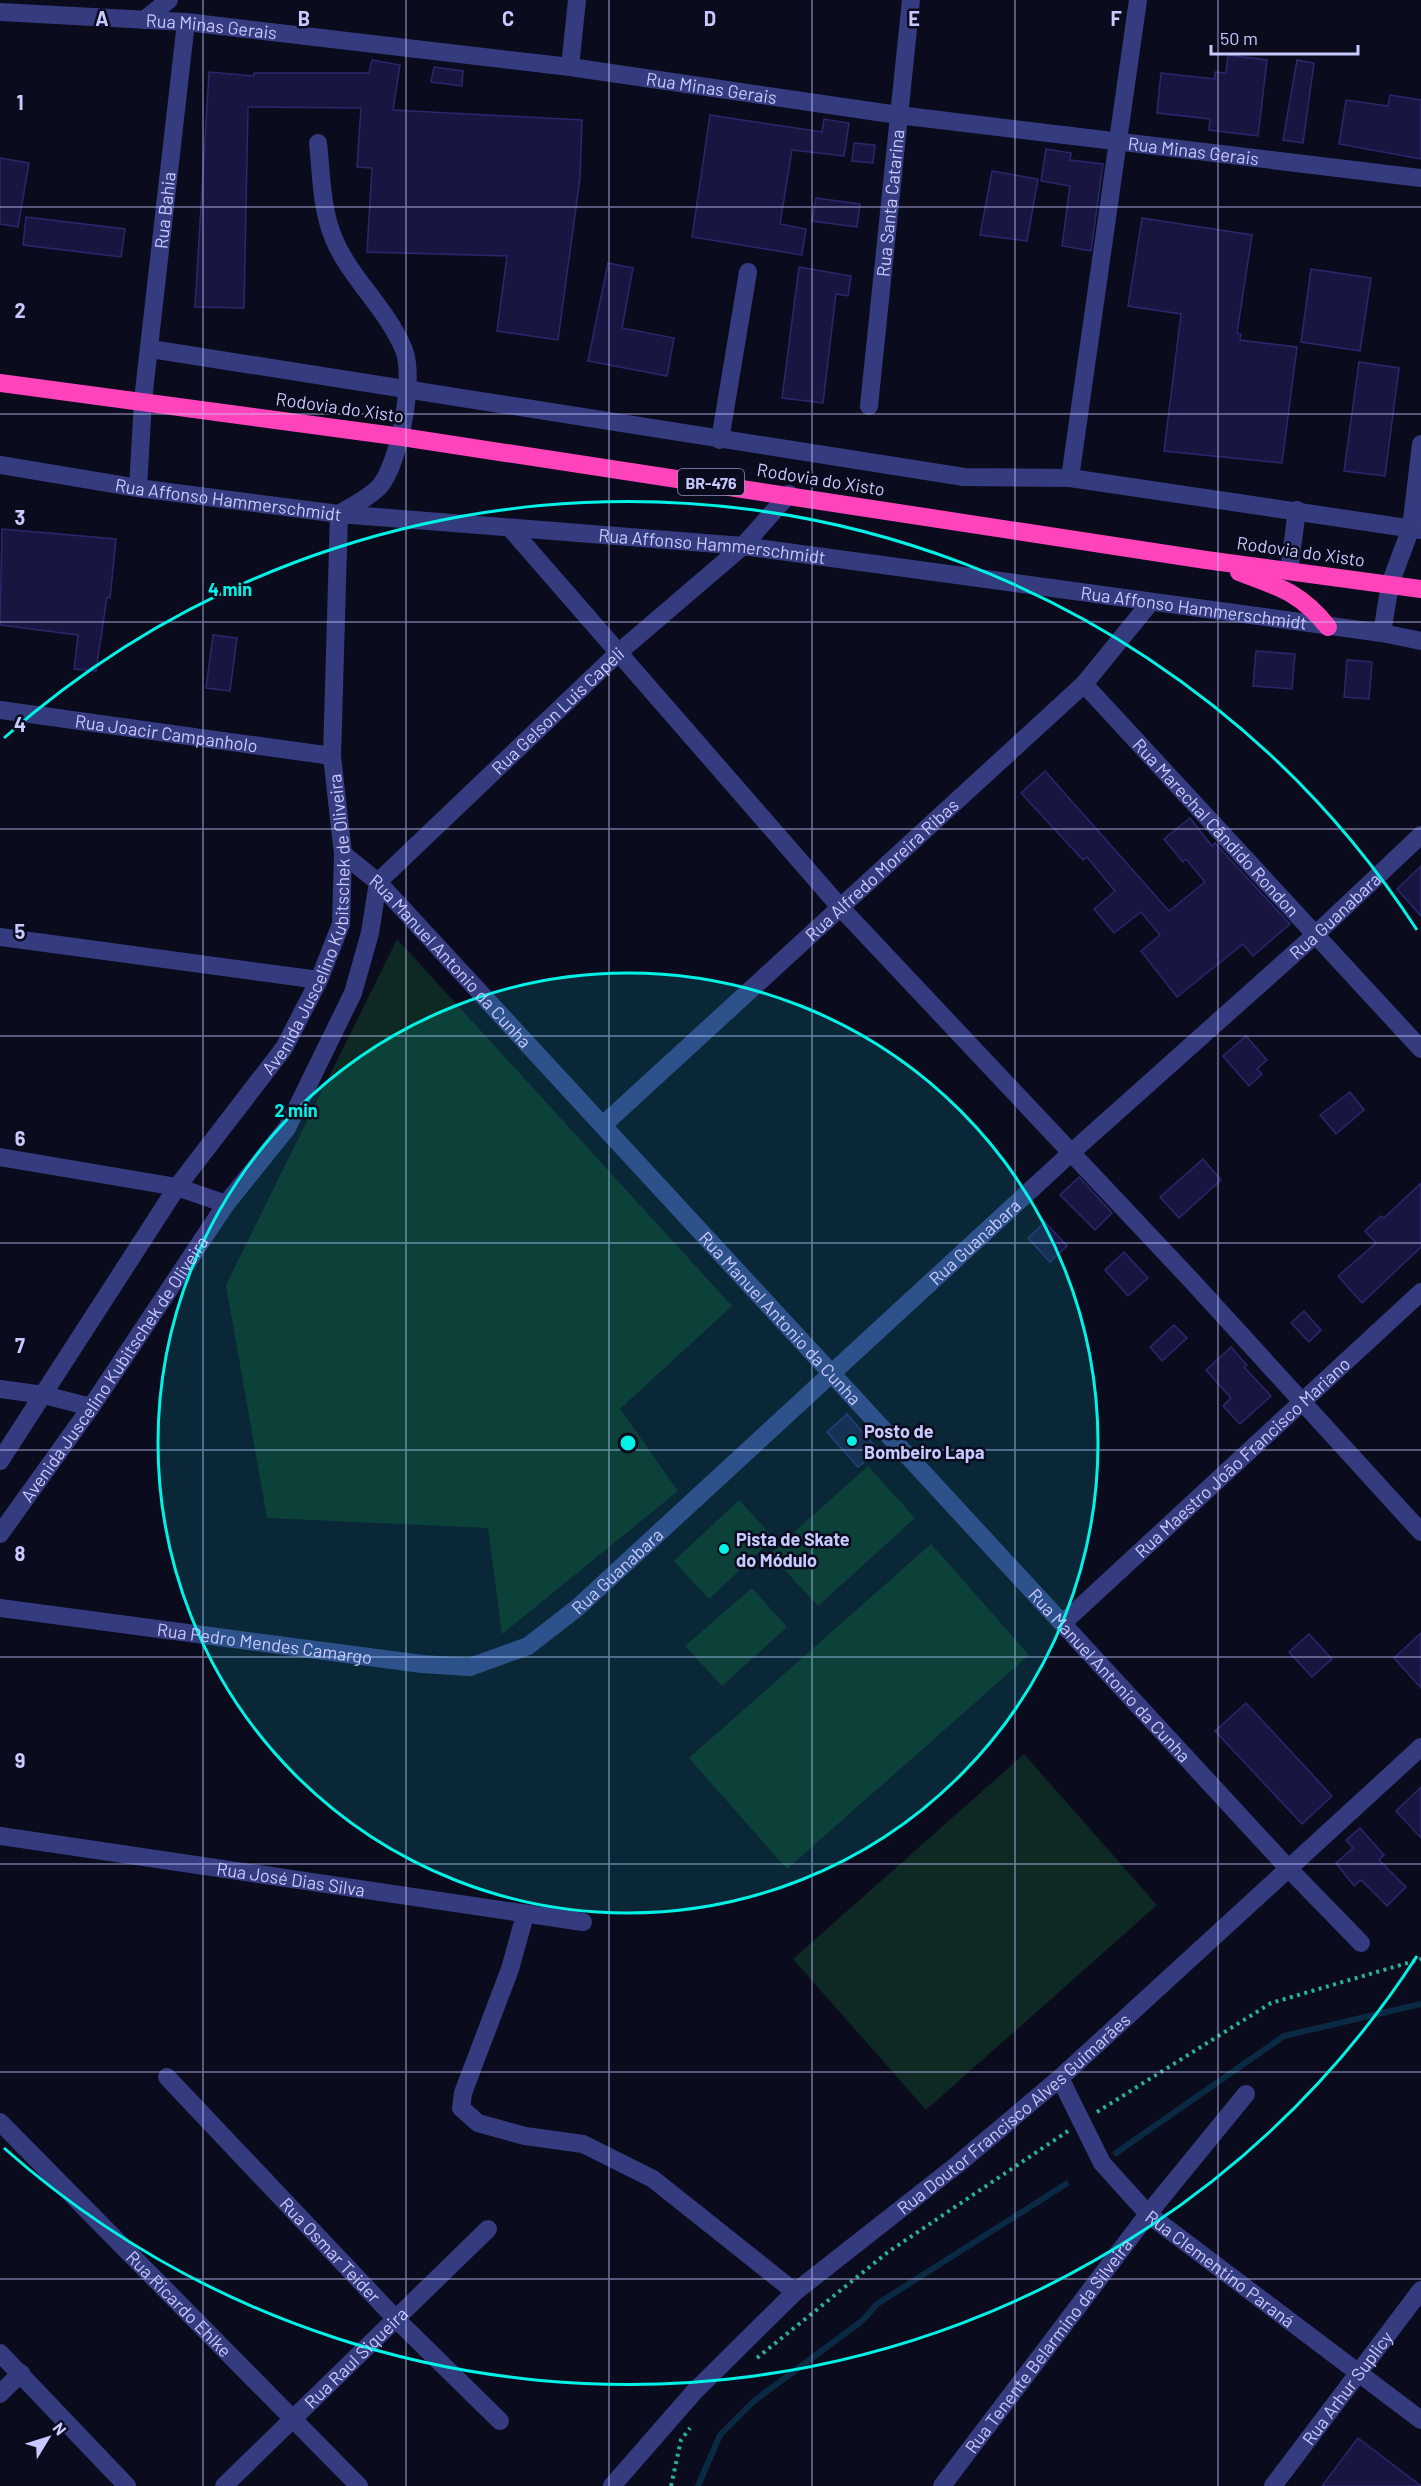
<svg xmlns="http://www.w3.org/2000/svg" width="1421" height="2486" font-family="Barlow,sans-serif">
	<rect width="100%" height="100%" fill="#0b0b1e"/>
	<!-- green -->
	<g fill="#0e2823">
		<polygon points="397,939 732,1306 620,1409 678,1491 502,1634 488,1528 267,1518 226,1285"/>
		<polygon points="868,1466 915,1518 818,1606 770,1554"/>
		<polygon points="739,1500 774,1538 709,1599 674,1561"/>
		<polygon points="931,1544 1029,1655 787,1869 689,1758"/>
		<polygon points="752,1588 787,1627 722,1686 685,1646"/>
		<polygon points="1024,1754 1157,1905 926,2110 793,1959"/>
	</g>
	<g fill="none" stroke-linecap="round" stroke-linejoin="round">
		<!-- stream -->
		<g stroke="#0a2943" stroke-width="6">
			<polyline points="1116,2153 1284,2036 1421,2004"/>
			<polyline points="698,2486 720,2435 754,2401 862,2321 877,2304 1066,2184"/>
		</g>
	</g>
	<!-- building -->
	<g fill="#181640" stroke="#2a276d" stroke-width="1.5">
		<polygon points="1228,55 1267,60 1258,136 1209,130 1210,119 1157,113 1161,73 1215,79 1215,72 1226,73"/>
		<polygon points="372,60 400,65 393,110 582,120 580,178 558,340 497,331 507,256 367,252 372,168 357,167 361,108 248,107 244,308 195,307 209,72 254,76 254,73 369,73"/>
		<polygon points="1297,60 1314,63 1303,143 1283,140"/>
		<polygon points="434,67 463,71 462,86 431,82"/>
		<polygon points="1390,95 1421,100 1421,159 1339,144 1346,100 1388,106"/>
		<polygon points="710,115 822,132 824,119 849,123 844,156 792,150 780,224 806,229 802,255 692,237"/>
		<polygon points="854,143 875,145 873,163 852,161"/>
		<polygon points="1046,149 1071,153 1070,160 1103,164 1091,251 1062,246 1070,186 1041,181"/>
		<polygon points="0,158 29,163 18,227 0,224"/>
		<polygon points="992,171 1038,179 1027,241 980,235"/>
		<polygon points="816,198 860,204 857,227 812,221"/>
		<polygon points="26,217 125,229 121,257 23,245"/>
		<polygon points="1142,218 1252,235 1237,333 1241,334 1240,340 1297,347 1282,463 1164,451 1181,314 1128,306"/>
		<polygon points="608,263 633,268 622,328 674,338 667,376 588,361"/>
		<polygon points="799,267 851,276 848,296 836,294 823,403 782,398"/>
		<polygon points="1311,269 1371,278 1360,351 1301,342"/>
		<polygon points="1359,362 1399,368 1385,476 1344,471"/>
		<polygon points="2,529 116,539 110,598 107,597 96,671 74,669 78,635 0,625"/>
		<polygon points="213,635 237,638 230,691 206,688"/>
		<polygon points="1256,651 1295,654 1292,689 1253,686"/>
		<polygon points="1347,660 1372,662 1369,699 1344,697"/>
		<polygon points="1045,771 1169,911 1205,882 1186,859 1183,862 1164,839 1190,818 1212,846 1215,843 1290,924 1253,956 1243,944 1177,997 1141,951 1160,935 1141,912 1114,933 1094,909 1115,891 1087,857 1083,860 1021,793"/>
		<polygon points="1421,866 1421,916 1397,889"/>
		<polygon points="1246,1036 1267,1060 1257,1069 1262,1074 1249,1086 1223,1056"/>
		<polygon points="1350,1092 1364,1110 1336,1134 1320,1115"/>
		<polygon points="1203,1159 1221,1180 1179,1218 1160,1197"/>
		<polygon points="1079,1177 1112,1213 1095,1230 1060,1195"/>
		<polygon points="1421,1183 1421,1247 1362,1303 1338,1276 1376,1243 1365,1231 1381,1216 1384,1218"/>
		<polygon points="1045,1222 1067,1246 1050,1262 1028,1238"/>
		<polygon points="1124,1252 1148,1278 1128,1296 1105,1270"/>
		<polygon points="1304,1311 1321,1330 1309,1342 1291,1323"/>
		<polygon points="1174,1325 1187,1338 1162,1361 1150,1347"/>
		<polygon points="1231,1347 1247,1365 1244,1367 1271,1396 1240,1424 1223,1406 1231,1398 1206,1370"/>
		<polygon points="847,1414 878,1450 858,1467 827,1432"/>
		<polygon points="1421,1633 1421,1688 1394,1658"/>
		<polygon points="1309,1634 1332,1659 1312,1677 1289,1652"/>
		<polygon points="1246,1703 1332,1796 1302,1824 1215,1731"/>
		<polygon points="1421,1787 1421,1838 1396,1811"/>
		<polygon points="1360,1828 1384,1855 1379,1860 1406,1887 1387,1906 1361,1880 1354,1886 1336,1863 1353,1848 1346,1840"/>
		<polygon points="1358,2438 1421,2486 1322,2486"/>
	</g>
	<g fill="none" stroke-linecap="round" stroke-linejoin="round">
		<!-- path -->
		<g stroke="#28b396" stroke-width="4" stroke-dasharray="3 4.5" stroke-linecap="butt">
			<polyline points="1097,2112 1271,2003 1421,1959"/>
			<polyline points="757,2358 888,2252 1068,2131"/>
			<polyline points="671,2486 681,2440 690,2428"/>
		</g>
		<!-- minor -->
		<g stroke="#343c7f" stroke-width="18">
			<path id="s1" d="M 0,12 L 186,22 L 570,67 L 898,115 L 1421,178"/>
			<polyline points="144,20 169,0"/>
			<polyline points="570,67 577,0"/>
			<polyline points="151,349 964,477 1070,478 1421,530"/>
			<path id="s2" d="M 869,406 L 911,0"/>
			<polyline points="720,440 748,272"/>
			<path id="s3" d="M 0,465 L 138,488 L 339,514 L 743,546 L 1382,633 L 1421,641"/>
			<polyline points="1070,478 1138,0"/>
			<path id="s4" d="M 138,488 L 143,400 L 186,22"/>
			<polyline points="510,528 840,907 1192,1281 1421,1532"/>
			<polyline points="1289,571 1297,510"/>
			<polyline points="1382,633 1390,584 1411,528 1421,444"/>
			<path id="s5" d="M 1084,684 L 1421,1049"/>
			<path id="s6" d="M 0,710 L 332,756"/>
			<path id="s7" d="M 343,854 L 378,882 L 1288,1868 L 1361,1943"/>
			<polyline points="0,937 319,980"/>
			<path id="s8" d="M 603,1125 L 1084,684 L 1150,603"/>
			<polyline points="0,1157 177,1187 226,1204"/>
			<polyline points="0,1389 44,1395 91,1407"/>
			<path id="s9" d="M 0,1461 L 177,1187 L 284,1048 L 319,980 L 341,924 L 343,854 L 332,756 L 339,514 C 352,506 369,498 380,486 C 400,462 415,378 404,350 C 386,305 342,272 329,225 C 321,199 321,170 318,143"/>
			<path id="s10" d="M 0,1534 L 91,1407 L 226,1204 L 287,1128 L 353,993 L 370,933 L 378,882 L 618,653 L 743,546 L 789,494"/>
			<path id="s11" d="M 0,1608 L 422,1664 L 470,1667 L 528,1646 L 577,1608 L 1072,1152 L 1316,934 L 1421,835"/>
			<path id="s12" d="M 1063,1623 L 1421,1292"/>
			<path id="s13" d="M 0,1836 L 583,1922"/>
			<polyline points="525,1915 510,1969 463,2093 461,2108 478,2123 525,2136 583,2144 653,2179 795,2292"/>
			<path id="s14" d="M 167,2077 L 396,2319 L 500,2421"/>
			<path id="s15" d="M 1060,2078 L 1102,2163 L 1148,2214 L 1421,2420"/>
			<path id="s16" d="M 0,2122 L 359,2486"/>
			<polyline points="0,2353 127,2486"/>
			<polyline points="0,2394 21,2373"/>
			<path id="s17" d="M 224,2486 L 488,2229"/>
			<path id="s18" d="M 612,2486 L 694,2392 L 795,2292 L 958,2164 L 1060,2078 L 1421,1747"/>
			<path id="s19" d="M 942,2486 L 1148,2214 L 1246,2094"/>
			<path id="s20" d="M 1273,2486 L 1421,2290"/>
		</g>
		<!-- highway -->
		<g stroke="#ff43ba" stroke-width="18">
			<polyline points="0,383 402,437 1206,560 1421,589"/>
			<path d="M 1239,572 C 1279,587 1300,592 1328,627"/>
		</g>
	</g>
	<!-- grid -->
	<path fill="none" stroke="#c8caff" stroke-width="1.5" stroke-opacity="0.55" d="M 203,0 L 203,2486M 406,0 L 406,2486M 609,0 L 609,2486M 812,0 L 812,2486M 1015,0 L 1015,2486M 1218,0 L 1218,2486M 0,207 L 1421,207M 0,414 L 1421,414M 0,622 L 1421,622M 0,829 L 1421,829M 0,1036 L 1421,1036M 0,1243 L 1421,1243M 0,1450 L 1421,1450M 0,1657 L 1421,1657M 0,1864 L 1421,1864M 0,2072 L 1421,2072M 0,2279 L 1421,2279"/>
	<!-- distance rings -->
	<circle cx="628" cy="1443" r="470" fill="#00f3e6" fill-opacity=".12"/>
	<g fill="none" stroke="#00f3e6" stroke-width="3">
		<circle cx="628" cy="1443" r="470"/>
		<path d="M1417 1956A941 941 0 0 1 4 2148M4 738A941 941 0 0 1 1417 930"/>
	</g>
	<!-- markers -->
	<g fill="#00f3e6" stroke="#0b0b1e" stroke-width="2">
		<circle cx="852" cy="1441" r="6"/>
		<circle cx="724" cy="1549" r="6"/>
	</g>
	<g text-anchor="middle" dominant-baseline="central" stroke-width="5" stroke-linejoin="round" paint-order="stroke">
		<!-- shield labels -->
		<rect fill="#0b0b1e" stroke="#8f91bc" stroke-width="1.5" x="678" y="469" width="66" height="26" rx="4.5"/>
		<g font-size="16" font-weight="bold" fill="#c8caff">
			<text x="711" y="482">BR-476</text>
		</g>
		<!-- street labels -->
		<g font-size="18" fill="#c8caff" stroke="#0b0b1e">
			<text stroke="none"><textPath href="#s1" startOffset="212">Rua Minas Gerais</textPath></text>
			<text stroke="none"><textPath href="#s1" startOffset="716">Rua Minas Gerais</textPath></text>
			<text stroke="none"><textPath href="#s1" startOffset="1202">Rua Minas Gerais</textPath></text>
			<text stroke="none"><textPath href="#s2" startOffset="204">Rua Santa Catarina</textPath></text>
			<text stroke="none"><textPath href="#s4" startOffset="279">Rua Bahia</textPath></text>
			<text transform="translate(340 407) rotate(8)">Rodovia do Xisto</text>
			<text transform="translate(821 479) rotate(9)">Rodovia do Xisto</text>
			<text stroke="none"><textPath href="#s3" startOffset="231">Rua Affonso Hammerschmidt</textPath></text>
			<text stroke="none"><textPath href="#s3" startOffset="717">Rua Affonso Hammerschmidt</textPath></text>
			<text transform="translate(1301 551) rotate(8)">Rodovia do Xisto</text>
			<text stroke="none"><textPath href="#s3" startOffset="1203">Rua Affonso Hammerschmidt</textPath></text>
			<text stroke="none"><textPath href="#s10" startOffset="1010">Rua Gelson Luis Capeli</textPath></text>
			<text stroke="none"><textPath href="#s6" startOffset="168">Rua Joacir Campanholo</textPath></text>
			<text stroke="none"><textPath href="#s5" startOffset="195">Rua Marechal Cândido Rondon</textPath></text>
			<text stroke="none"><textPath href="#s8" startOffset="378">Rua Alfredo Moreira Ribas</textPath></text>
			<text stroke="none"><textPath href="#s11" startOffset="1624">Rua Guanabara</textPath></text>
			<text stroke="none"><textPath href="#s9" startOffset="630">Avenida Juscelino Kubitschek de Oliveira</textPath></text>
			<text stroke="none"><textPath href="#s7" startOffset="152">Rua Manuel Antonio da Cunha</textPath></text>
			<text stroke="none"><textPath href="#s11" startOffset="1138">Rua Guanabara</textPath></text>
			<text stroke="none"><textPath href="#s7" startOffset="638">Rua Manuel Antonio da Cunha</textPath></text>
			<text stroke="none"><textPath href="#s10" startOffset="201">Avenida Juscelino Kubitschek de Oliveira</textPath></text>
			<text stroke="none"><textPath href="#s12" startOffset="244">Rua Maestro João Francisco Mariano</textPath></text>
			<text stroke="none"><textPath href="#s11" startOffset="652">Rua Guanabara</textPath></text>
			<text stroke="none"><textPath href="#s11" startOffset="267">Rua Pedro Mendes Camargo</textPath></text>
			<text stroke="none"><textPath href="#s7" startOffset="1124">Rua Manuel Antonio da Cunha</textPath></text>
			<text stroke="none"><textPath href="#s13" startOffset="294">Rua José Dias Silva</textPath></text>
			<text stroke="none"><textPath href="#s18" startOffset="549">Rua Doutor Francisco Alves Guimarães</textPath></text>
			<text stroke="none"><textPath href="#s14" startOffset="238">Rua Osmar Teider</textPath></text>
			<text stroke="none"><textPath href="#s15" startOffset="254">Rua Clementino Paraná</textPath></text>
			<text stroke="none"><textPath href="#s16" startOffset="255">Rua Ricardo Ehlke</textPath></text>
			<text stroke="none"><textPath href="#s19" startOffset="176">Rua Tenente Belarmino da Silveira</textPath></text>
			<text stroke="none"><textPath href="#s17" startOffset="184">Rua Raul Siqueira</textPath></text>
			<text stroke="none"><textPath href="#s20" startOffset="123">Rua Arhur Suplicy</textPath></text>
		</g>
		<!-- poi labels -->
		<g font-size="18" font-weight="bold" fill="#c8caff" stroke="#0b0b1e" text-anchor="start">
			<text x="864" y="1431">Posto de<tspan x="864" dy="21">Bombeiro Lapa</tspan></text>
			<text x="736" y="1539">Pista de Skate<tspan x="736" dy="21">do Módulo</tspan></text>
		</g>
	</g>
	<g font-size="20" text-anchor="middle" font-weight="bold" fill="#c8caff" stroke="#0b0b1e" stroke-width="5" stroke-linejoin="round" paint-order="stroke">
		<text x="102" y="26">A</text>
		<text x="304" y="26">B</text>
		<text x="508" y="26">C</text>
		<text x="710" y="26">D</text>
		<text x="914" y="26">E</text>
		<text x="1116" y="26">F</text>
		<text x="20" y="110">1</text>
		<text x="20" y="318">2</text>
		<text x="20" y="525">3</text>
		<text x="20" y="732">4</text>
		<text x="20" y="939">5</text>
		<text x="20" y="1146">6</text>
		<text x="20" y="1353">7</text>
		<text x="20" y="1561">8</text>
		<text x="20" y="1768">9</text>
	</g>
	<circle cx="628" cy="1443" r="9" fill="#00f3e6" stroke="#0b0b1e" stroke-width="3"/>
	<g font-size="18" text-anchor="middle" font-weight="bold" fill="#00f3e6" stroke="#0b0b1e" stroke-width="5" stroke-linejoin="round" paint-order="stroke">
		<text x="230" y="596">4 min</text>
		<text x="296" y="1117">2 min</text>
	</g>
	<!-- north arrow -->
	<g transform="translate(48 2438) rotate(52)" stroke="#0b0b1e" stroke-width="4.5" paint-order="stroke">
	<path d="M0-4.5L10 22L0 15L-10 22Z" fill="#c8caff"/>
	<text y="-9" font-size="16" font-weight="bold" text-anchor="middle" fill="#c8caff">N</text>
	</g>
	<!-- scale -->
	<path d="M1211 45v9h147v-9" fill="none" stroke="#c8caff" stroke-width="3"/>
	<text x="1220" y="45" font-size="18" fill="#c8caff" stroke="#0b0b1e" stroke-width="4.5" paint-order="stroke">50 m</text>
</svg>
